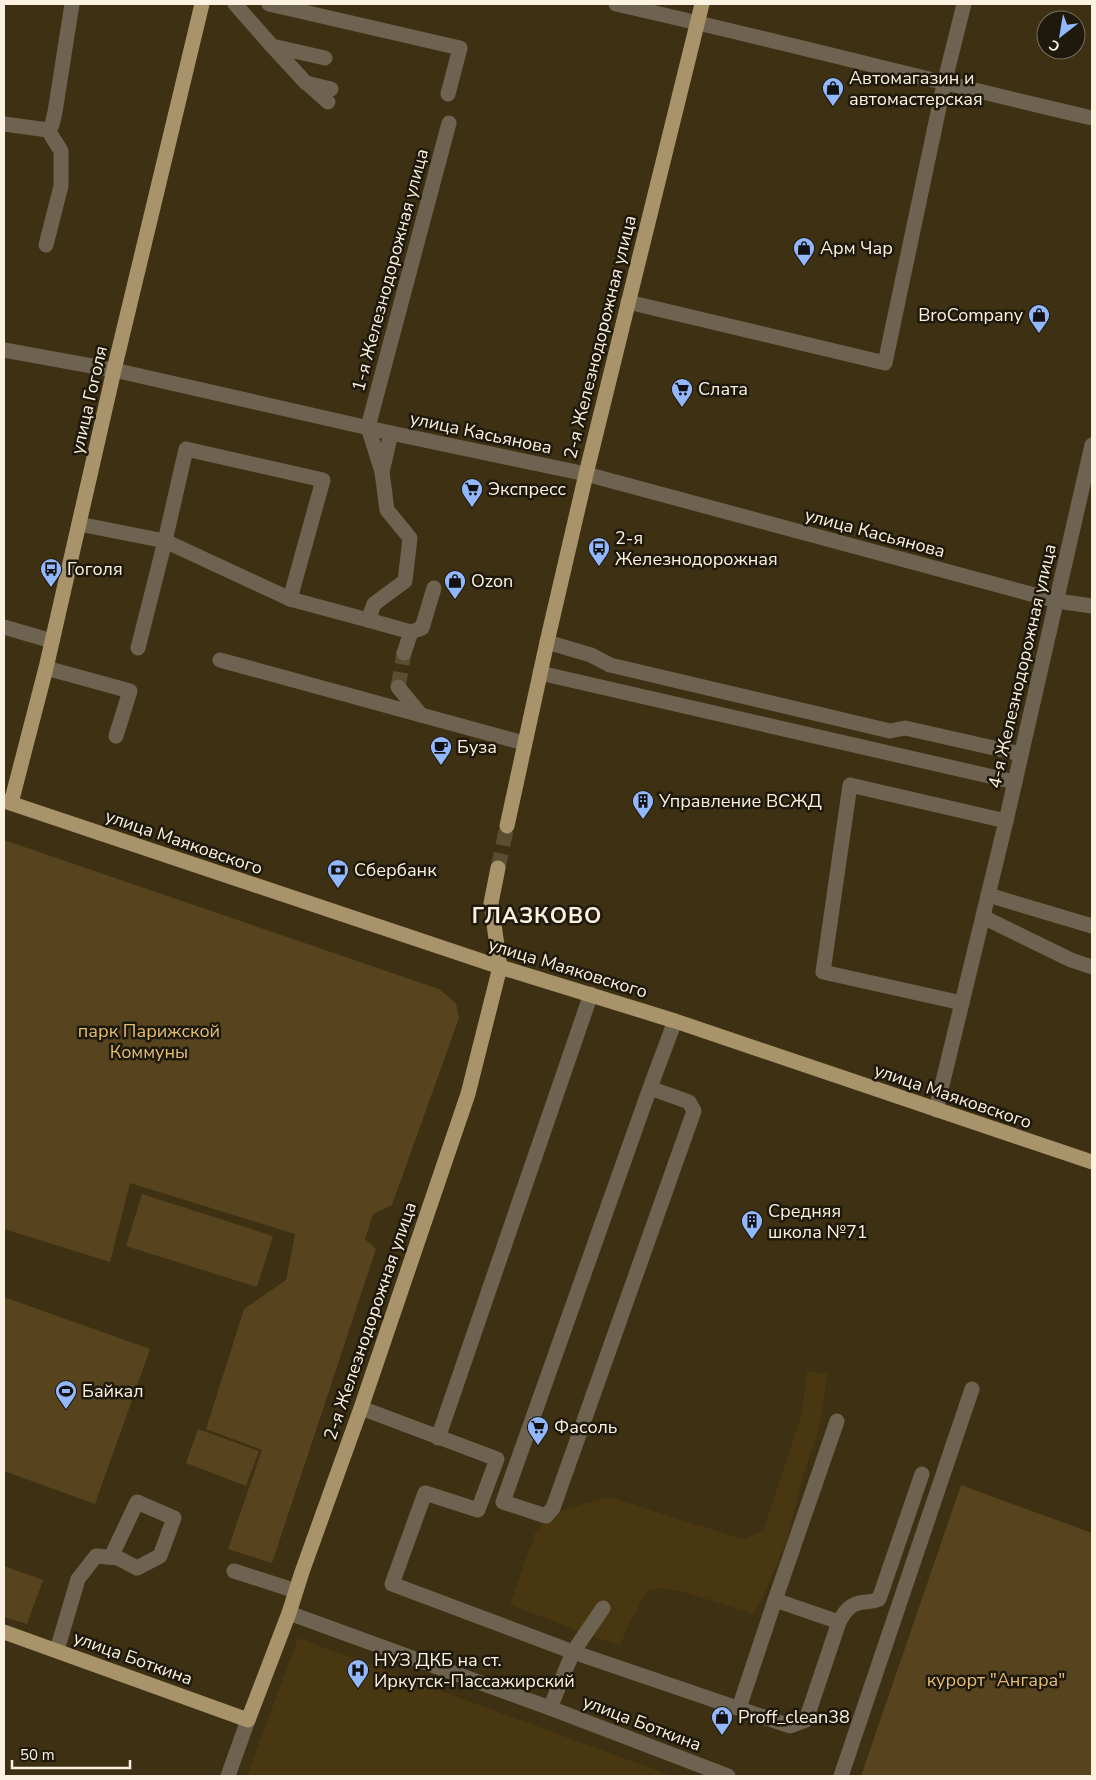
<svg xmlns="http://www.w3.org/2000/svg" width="1096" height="1780" font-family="'Nunito Sans',sans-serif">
	<rect width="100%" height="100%" fill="#3e3012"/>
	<!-- built -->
	<g fill="#493711">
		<polygon points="807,1371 828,1374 819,1429 801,1482 788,1538 761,1601 753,1614 681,1591 660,1588 647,1591 626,1630 620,1646 510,1605 535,1533 547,1519 565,1509 609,1497 742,1539 763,1531 802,1413"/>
		<polygon points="298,1638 574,1740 673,1776 247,1776"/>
	</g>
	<!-- green -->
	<g fill="#57441f">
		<polygon points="4,840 439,989 456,1003 459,1018 392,1205 373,1214 365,1239 376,1249 272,1563 228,1549 262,1450 206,1429 244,1309 286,1280 295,1234 130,1183 110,1262 4,1229"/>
		<polygon points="142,1194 273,1236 257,1287 126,1246"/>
		<polygon points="4,1297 150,1349 95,1504 4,1471"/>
		<polygon points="198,1429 259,1451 246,1486 186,1463"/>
		<polygon points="961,1485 1092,1533 1092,1776 861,1776"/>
		<polygon points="4,1566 43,1580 27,1624 4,1617"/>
	</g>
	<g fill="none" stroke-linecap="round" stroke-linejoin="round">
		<!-- minor-tunnel -->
		<polyline stroke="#5a4d31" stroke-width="15" stroke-dasharray="15 8" stroke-linecap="butt" points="398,687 404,653"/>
		<!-- major-tunnel -->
		<polyline stroke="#5a4d31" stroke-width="15" stroke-dasharray="15 8" stroke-linecap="butt" points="498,868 507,826"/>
		<!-- minor -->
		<g stroke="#6d6350" stroke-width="15">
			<polyline points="235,4 272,46 325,58"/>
			<polyline points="269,4 460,48 448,94"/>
			<path d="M 616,4 C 775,40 933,81 1092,118"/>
			<polyline points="272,46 306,83 331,89"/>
			<polyline points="309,85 328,102"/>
			<polyline points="4,124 48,130 52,125 55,112 72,4"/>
			<polyline points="46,245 61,186 61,151 48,130"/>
			<polyline points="628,302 885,363 944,84 964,4"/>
			<polyline points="4,350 114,370 391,433 586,474 1057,601 1092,606"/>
			<polyline points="391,433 382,472 387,510 410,538 405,581 374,604 368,620 411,632 404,653"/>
			<polyline points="382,472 368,427 449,123"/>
			<polyline points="79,524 165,541 290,599 368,620"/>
			<polyline points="4,627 52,641"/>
			<polyline points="411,632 422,628 434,588"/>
			<polyline points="547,642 591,655 610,665 890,731 905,728 1021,754"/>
			<polyline points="138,648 165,541 186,449 323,480 290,599"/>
			<polyline points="220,660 421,715"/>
			<polyline points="46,668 130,691 116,736"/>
			<polyline points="540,673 1015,782"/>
			<polyline points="398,687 421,715 524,743"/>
			<polyline points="988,895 1092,926"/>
			<polyline points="983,917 1071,960 1092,967"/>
			<polyline points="962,1003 823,972 850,785 1006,821"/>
			<path d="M 650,1088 L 689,1102 L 694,1111 L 553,1508 L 546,1516 L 503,1502 L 640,1116 C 651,1084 663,1053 675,1021"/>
			<polyline points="936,1110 1006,821 1092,445"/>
			<polyline points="361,1408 497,1459 478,1510 425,1493 392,1584 573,1652 550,1708"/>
			<polyline points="438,1438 591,994"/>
			<polyline points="234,1571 296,1591"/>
			<polyline points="775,1600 837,1421"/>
			<path d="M 603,1608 L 573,1652 L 790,1726 L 806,1720 L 839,1622 C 844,1613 849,1605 859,1603 C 867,1601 871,1603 879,1599 L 922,1474"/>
			<polyline points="289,1613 550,1708 728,1776"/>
			<polyline points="57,1650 78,1579 96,1556 118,1558 137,1568 160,1556 174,1518 137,1502 111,1557"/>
			<polyline points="739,1708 775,1600 839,1622"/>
			<polyline points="228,1776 248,1720"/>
			<polyline points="841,1776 972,1389"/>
		</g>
		<!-- major -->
		<g stroke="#a8936b" stroke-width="15">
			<polyline points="4,801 500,967 675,1021 1092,1162"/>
			<polyline points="11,803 46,668 114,370 202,4"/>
			<polyline points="507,826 547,642 586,474 702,4"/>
			<polyline points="4,1632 248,1720 289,1613 302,1572 361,1408 468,1094 500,967 491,903 498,868"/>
		</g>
	</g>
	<!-- icons -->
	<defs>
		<g id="shop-pin" transform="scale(1.125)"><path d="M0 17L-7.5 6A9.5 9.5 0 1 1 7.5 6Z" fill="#93b7fd" stroke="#1f190c"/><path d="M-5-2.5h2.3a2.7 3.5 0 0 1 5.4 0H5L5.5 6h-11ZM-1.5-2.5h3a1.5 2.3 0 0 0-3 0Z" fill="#111"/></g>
		<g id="supermarket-pin" transform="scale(1.125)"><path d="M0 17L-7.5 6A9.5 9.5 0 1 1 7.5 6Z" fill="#93b7fd" stroke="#1f190c"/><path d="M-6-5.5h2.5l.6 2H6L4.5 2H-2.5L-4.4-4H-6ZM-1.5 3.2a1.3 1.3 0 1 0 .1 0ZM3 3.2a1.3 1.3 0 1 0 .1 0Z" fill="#111"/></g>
		<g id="bus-pin" transform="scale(1.125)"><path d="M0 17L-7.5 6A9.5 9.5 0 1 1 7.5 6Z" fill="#93b7fd" stroke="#1f190c"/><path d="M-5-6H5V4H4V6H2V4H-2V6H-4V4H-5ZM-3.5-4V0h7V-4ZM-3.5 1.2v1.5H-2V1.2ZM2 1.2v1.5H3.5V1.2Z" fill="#111"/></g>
		<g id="cafe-pin" transform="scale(1.125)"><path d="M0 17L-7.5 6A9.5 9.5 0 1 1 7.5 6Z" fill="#93b7fd" stroke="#1f190c"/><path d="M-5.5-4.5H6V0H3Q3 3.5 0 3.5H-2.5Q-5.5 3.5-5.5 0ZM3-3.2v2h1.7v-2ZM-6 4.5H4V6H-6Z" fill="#111"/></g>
		<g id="building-pin" transform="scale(1.125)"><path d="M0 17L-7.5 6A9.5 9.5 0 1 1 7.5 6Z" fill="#93b7fd" stroke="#1f190c"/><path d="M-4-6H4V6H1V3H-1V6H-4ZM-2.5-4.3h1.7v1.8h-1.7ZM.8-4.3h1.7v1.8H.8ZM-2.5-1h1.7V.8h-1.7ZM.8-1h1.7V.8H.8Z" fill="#111"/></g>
		<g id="bank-pin" transform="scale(1.125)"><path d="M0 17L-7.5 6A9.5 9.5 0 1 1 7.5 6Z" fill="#93b7fd" stroke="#1f190c"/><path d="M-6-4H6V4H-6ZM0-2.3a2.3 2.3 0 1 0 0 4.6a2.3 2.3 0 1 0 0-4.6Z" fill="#111"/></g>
		<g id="stadium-pin" transform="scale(1.125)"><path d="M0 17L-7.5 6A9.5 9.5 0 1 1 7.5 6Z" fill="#93b7fd" stroke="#1f190c"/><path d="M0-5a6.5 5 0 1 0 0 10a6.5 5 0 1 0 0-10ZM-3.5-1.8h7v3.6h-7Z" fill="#111"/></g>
		<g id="hospital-pin" transform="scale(1.125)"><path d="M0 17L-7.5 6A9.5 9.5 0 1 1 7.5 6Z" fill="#93b7fd" stroke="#1f190c"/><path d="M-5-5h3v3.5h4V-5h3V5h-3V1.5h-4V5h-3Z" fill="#111"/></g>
	</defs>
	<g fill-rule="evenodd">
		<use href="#shop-pin" x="833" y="88"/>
		<use href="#shop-pin" x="804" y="248"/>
		<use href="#shop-pin" x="1039" y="315"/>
		<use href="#supermarket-pin" x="682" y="389"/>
		<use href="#supermarket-pin" x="472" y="489"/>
		<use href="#bus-pin" x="599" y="548"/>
		<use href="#bus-pin" x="51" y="569"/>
		<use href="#shop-pin" x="455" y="581"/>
		<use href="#cafe-pin" x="441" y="747"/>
		<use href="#building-pin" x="643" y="801"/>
		<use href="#bank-pin" x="338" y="870"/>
		<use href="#building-pin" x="752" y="1221"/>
		<use href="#stadium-pin" x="66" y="1391"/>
		<use href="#supermarket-pin" x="538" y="1427"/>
		<use href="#hospital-pin" x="358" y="1670"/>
		<use href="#shop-pin" x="722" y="1717"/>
	</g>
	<g text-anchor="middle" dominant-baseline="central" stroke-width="5" stroke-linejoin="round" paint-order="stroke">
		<!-- poi labels -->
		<g font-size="18" fill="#fbf2e1" stroke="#1f190c" text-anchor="start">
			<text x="849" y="78">Автомагазин и<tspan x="849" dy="21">автомастерская</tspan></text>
			<text x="820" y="248">Арм Чар</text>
			<text x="1023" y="315" text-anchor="end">BroCompany</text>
			<text x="698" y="389">Слата</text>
			<text x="488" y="489">Экспресс</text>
			<text x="615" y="538">2-я<tspan x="615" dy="21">Железнодорожная</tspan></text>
			<text x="67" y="569">Гоголя</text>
			<text x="471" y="581">Ozon</text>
			<text x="457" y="747">Буза</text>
			<text x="659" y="801">Управление ВСЖД</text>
			<text x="354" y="870">Сбербанк</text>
			<text x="768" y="1211">Средняя<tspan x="768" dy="21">школа №71</tspan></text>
			<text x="82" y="1391">Байкал</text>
			<text x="554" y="1427">Фасоль</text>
			<text x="374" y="1660">НУЗ ДКБ на ст.<tspan x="374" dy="21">Иркутск-Пассажирский</tspan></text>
			<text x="738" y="1717">Proff_clean38</text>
		</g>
		<!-- street labels -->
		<g font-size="18" fill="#fbf2e1" stroke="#1f190c">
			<text transform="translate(390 270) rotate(-75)">1-я Железнодорожная улица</text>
			<text transform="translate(600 337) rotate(-76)">2-я Железнодорожная улица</text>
			<text transform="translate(89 400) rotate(-77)">улица Гоголя</text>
			<text transform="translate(481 433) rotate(12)">улица Касьянова</text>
			<text transform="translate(875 533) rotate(15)">улица Касьянова</text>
			<text transform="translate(1022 666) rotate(-77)">4-я Железнодорожная улица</text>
			<text transform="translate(184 842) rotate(19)">улица Маяковского</text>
			<text transform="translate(568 968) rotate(17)">улица Маяковского</text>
			<text transform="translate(953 1096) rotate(19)">улица Маяковского</text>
			<text transform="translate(370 1321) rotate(-71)">2-я Железнодорожная улица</text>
			<text transform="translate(133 1658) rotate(20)">улица Боткина</text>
			<text transform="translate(642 1723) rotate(21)">улица Боткина</text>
		</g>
		<!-- park labels -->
		<g font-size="18" fill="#e3be75" stroke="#1f190c">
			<text x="149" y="1031">парк Парижской<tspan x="149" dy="21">Коммуны</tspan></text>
			<text x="996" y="1680">курорт "Ангара"</text>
		</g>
		<!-- district labels -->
		<g font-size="22" font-weight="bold" letter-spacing="1" fill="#fbf2e1" stroke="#1f190c">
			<text x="537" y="916">ГЛАЗКОВО</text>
		</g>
	</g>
	<!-- border -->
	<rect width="1096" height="1780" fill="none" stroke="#fbf2e1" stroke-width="10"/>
	<!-- north arrow -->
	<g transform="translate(1061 35) rotate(211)"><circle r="24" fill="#1f190c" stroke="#777061"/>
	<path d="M0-4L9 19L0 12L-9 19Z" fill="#93b7fd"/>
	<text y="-8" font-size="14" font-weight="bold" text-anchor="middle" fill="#fbf2e1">С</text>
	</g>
	<!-- scale -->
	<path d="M12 1760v8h118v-8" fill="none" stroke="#fbf2e1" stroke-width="2.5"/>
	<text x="20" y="1760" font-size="15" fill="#fbf2e1" stroke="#1f190c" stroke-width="4" paint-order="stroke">50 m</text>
</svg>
